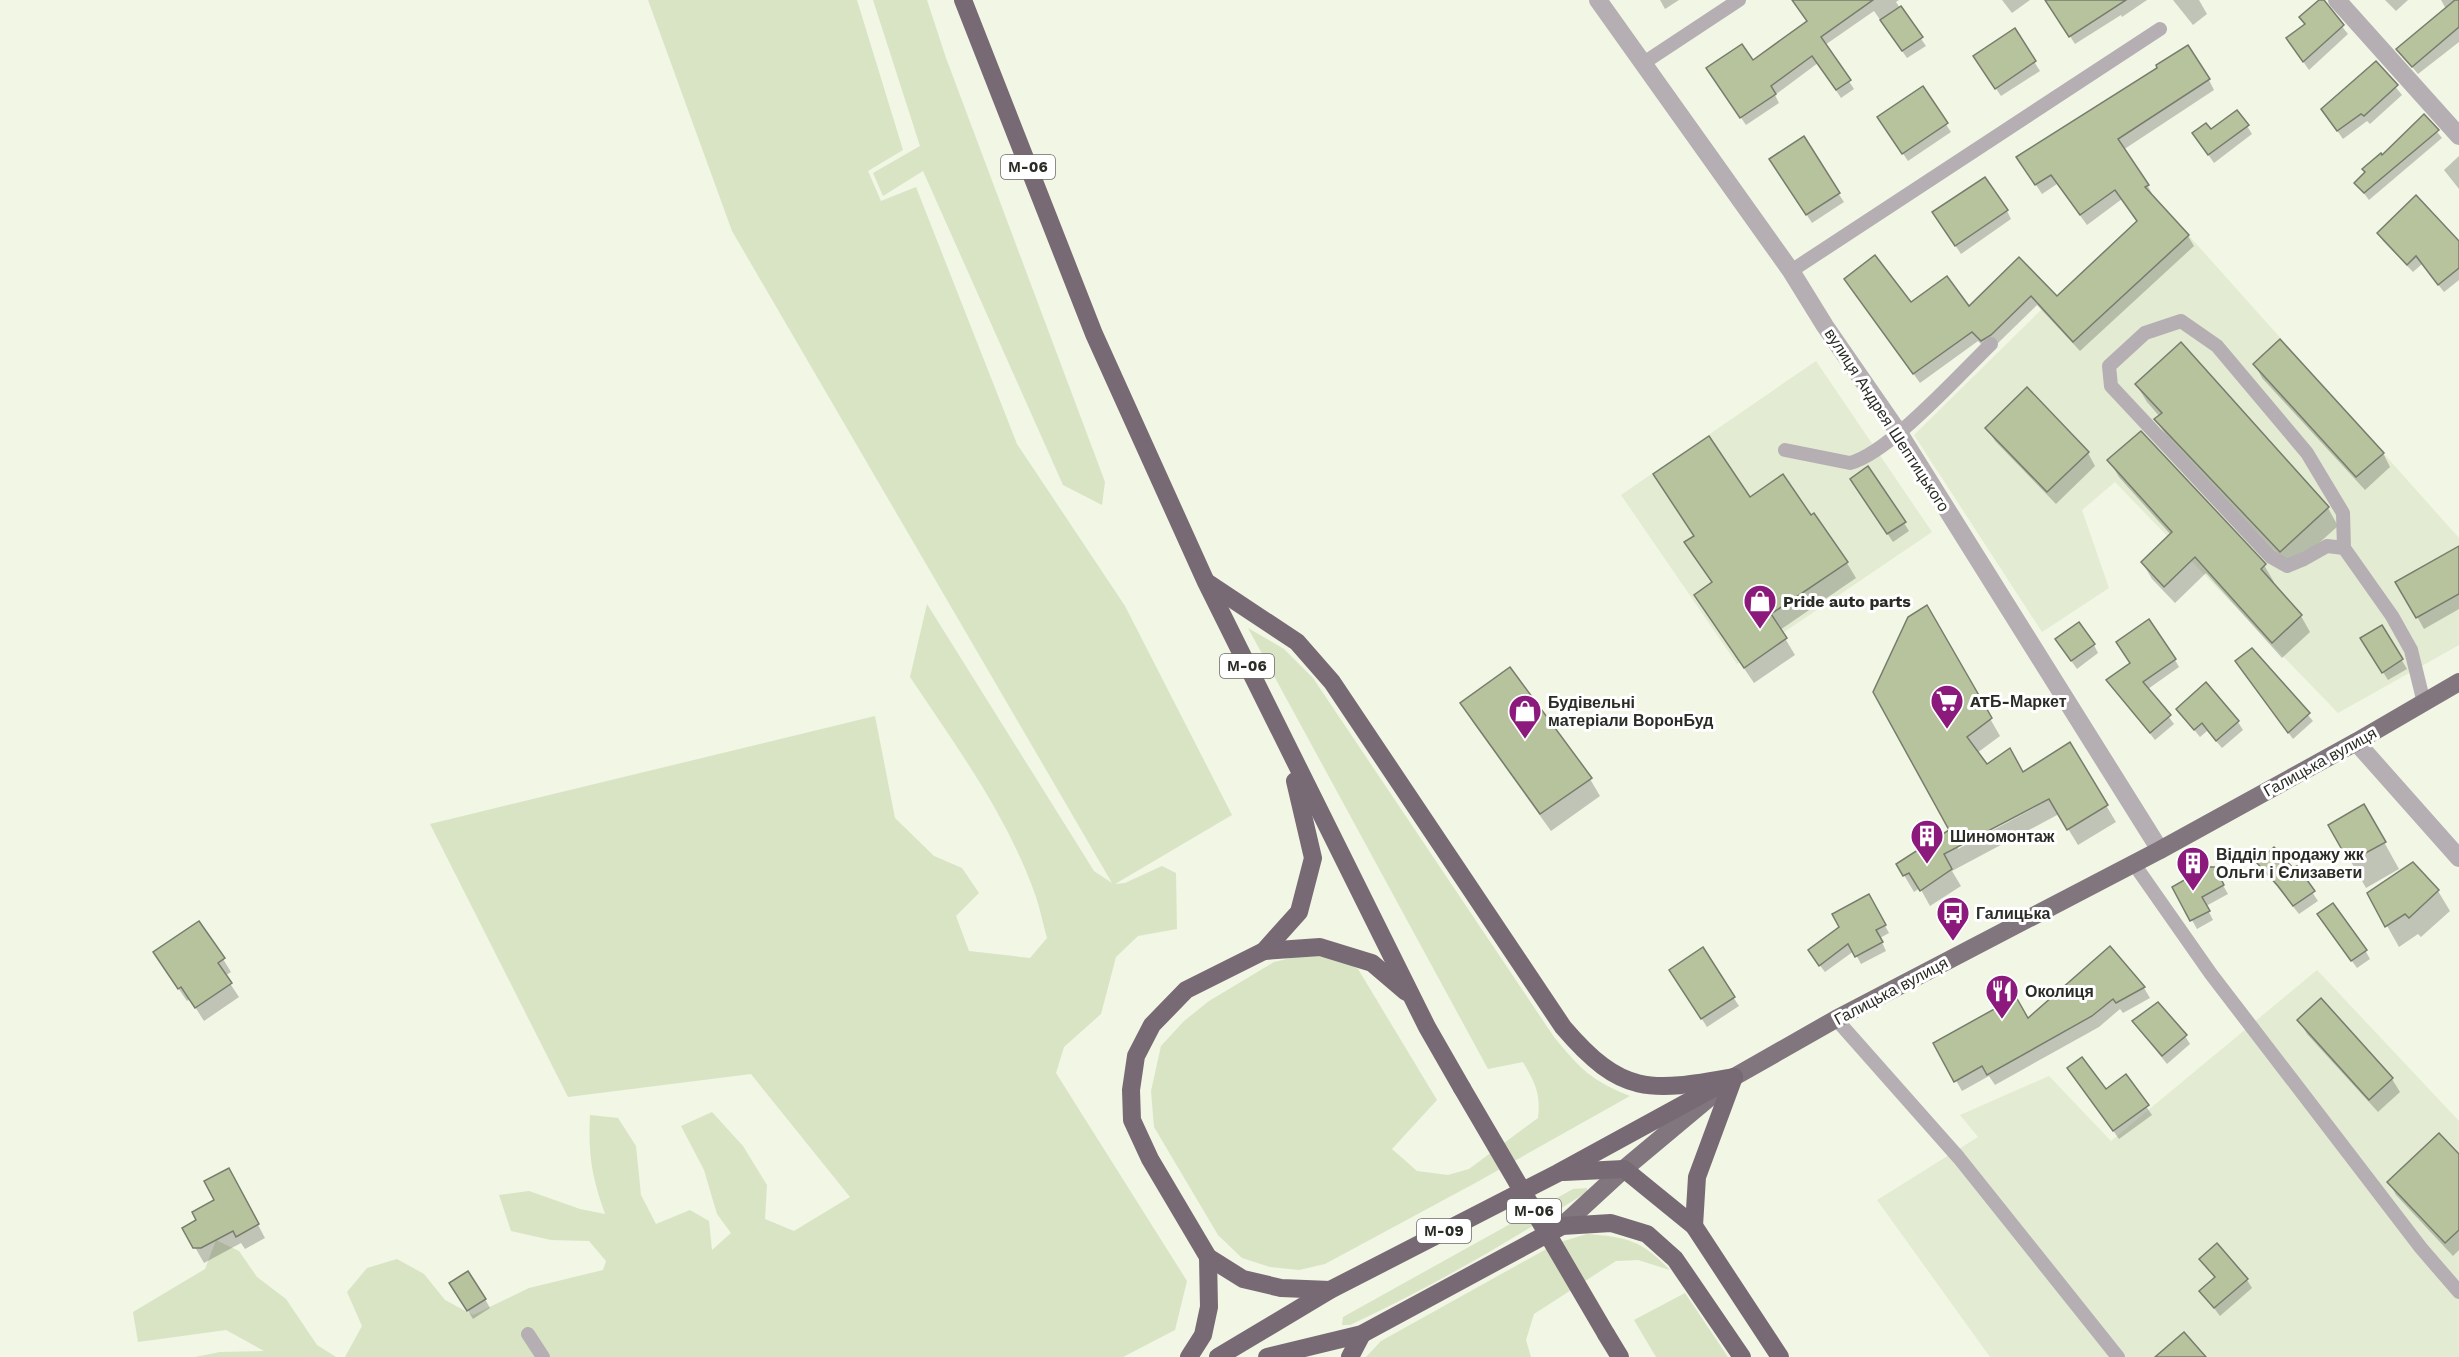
<svg xmlns="http://www.w3.org/2000/svg" width="2459" height="1357" font-family="'Work Sans',sans-serif">
	<rect width="100%" height="100%" fill="#f1f6e5"/>
	<!-- built -->
	<g fill="#e3ebd2">
		<polygon points="2158,201 2459,538 2459,645 2338,713 2115,482 2082,510 2109,588 2042,632 1914,435 2042,309"/>
		<polygon points="1816,361 1932,532 1737,664 1621,495"/>
		<polygon points="2317,970 2459,1121 2459,1357 1990,1357 1877,1200 1978,1137 1960,1115 2049,1076 2111,1141"/>
	</g>
	<!-- green -->
	<g fill="#d9e4c4">
		<path d="M 648,0 L 857,0 L 903,150 L 868,171 L 881,201 L 916,187 L 1017,444 L 1125,606 L 1232,815 L 1115,884 L 1125,883 L 1162,866 L 1176,873 L 1177,929 L 1138,936 L 1116,957 L 1101,1014 L 1064,1047 L 1056,1073 L 1187,1281 L 1175,1330 L 1123,1357 L 345,1357 L 362,1326 L 347,1292 L 367,1268 L 397,1259 L 424,1274 L 445,1300 L 473,1315 L 529,1288 L 603,1270 L 606,1261 L 589,1241 L 551,1240 L 511,1231 L 499,1195 L 529,1191 L 580,1209 L 605,1214 C 592,1177 588,1155 590,1115 L 618,1118 L 636,1146 L 641,1195 L 656,1224 L 690,1210 L 709,1221 L 712,1250 L 731,1233 L 717,1214 L 704,1170 L 681,1126 L 712,1112 L 743,1146 L 767,1185 L 765,1219 L 794,1231 L 850,1197 L 751,1074 L 568,1097 L 430,824 L 875,716 L 895,818 L 934,856 L 962,868 L 979,893 L 956,916 L 969,951 L 1030,958 L 1047,938 C 1043,924 1040,908 1035,894 C 1007,815 956,746 910,677 L 927,604 L 1094,871 L 1112,883 L 732,231 Z"/>
		<polygon points="873,0 927,0 946,58 1105,482 1102,505 1063,485 923,171 883,196 873,173 920,146"/>
		<path d="M 1248,628 L 1284,649 L 1313,678 L 1554,1037 C 1580,1069 1592,1081 1630,1096 L 1477,1182 L 1325,1264 L 1299,1270 L 1270,1267 L 1242,1258 L 1218,1235 L 1154,1127 L 1151,1091 L 1161,1046 L 1184,1021 L 1209,1001 L 1274,962 L 1304,955 L 1339,958 L 1358,969 L 1437,1100 L 1392,1149 L 1417,1171 L 1448,1175 L 1469,1169 L 1538,1118 C 1541,1093 1535,1083 1523,1062 L 1488,1069 Z"/>
		<path d="M 1587,1188 L 1587,1192 C 1510,1241 1432,1287 1350,1325 L 1342,1325 L 1343,1317 L 1573,1189 Z"/>
		<path d="M 1587,1234 C 1627,1237 1641,1240 1670,1270 L 1638,1260 L 1616,1261 L 1534,1314 L 1526,1340 L 1531,1357 L 1366,1357 L 1381,1341 L 1557,1243 Z"/>
		<polygon points="216,1240 239,1251 257,1277 286,1299 317,1345 336,1357 195,1357 220,1352 264,1351 226,1330 138,1342 133,1312 205,1269"/>
		<polygon points="1685,1293 1728,1357 1656,1357 1634,1320"/>
	</g>
	<!-- shadow -->
	<g fill="#0003" fill-rule="evenodd">
		<polygon points="1660,0 1679,0 1665,9"/>
		<polygon points="1797,0 1899,0 1896,2 1926,46 1907,58 1874,11 1825,45 1854,89 1841,98 1818,63 1775,95 1779,103 1746,125 1713,77 1752,62 1808,21"/>
		<polygon points="2002,0 2030,0 2012,13"/>
		<polygon points="2062,0 2147,0 2122,17 2121,15 2075,44 2056,15"/>
		<polygon points="2173,0 2199,0 2207,14 2193,25"/>
		<polygon points="2321,0 2348,34 2309,70 2293,47 2305,26 2301,18"/>
		<polygon points="2385,0 2408,0 2396,11"/>
		<polygon points="2441,0 2459,0 2459,42 2418,74 2398,50 2446,9"/>
		<polygon points="2015,31 2040,71 2001,96 1980,65"/>
		<polygon points="2376,63 2402,95 2370,124 2367,121 2343,139 2328,118"/>
		<polygon points="2159,69 2209,80 2214,90 2123,150 2148,186 2153,196 2152,197 2188,236 2194,246 2080,351 2037,305 1996,345 1988,351 1978,341 1920,383 1846,280 1911,304 1968,308 2019,259 2057,298 2138,222 2122,199 2087,225 2057,184 2042,194 2024,167"/>
		<polygon points="1923,89 1951,132 1908,161 1884,126"/>
		<polygon points="2424,116 2442,138 2369,200 2356,183"/>
		<polygon points="2247,126 2252,134 2214,163 2194,134"/>
		<polygon points="1803,139 1844,202 1812,223 1776,168"/>
		<polygon points="2459,156 2459,189 2444,170"/>
		<polygon points="2007,211 2011,219 1961,254 1939,221"/>
		<polygon points="2378,233 2459,243 2459,280 2444,292 2422,264 2413,272 2383,241"/>
		<polygon points="2255,364 2383,453 2390,467 2365,490 2262,378"/>
		<polygon points="2136,384 2328,508 2338,526 2291,568 2167,437 2156,420 2160,417 2147,402"/>
		<polygon points="1987,428 2088,453 2095,466 2056,504 1995,441"/>
		<polygon points="2109,460 2264,565 2274,582 2272,584 2301,616 2310,632 2282,658 2206,573 2175,603 2152,579 2142,562 2171,535 2119,477"/>
		<polygon points="1655,475 1811,517 1847,563 1856,578 1780,630 1795,655 1754,683 1705,611 1713,584 1686,543 1695,537"/>
		<polygon points="1857,488 1904,523 1909,531 1893,542"/>
		<polygon points="2459,549 2459,609 2424,629 2398,583"/>
		<path d="M 1926,607 L 2000,736 L 1977,753 L 1987,766 L 2023,774 L 2069,744 L 2116,822 L 2078,845 L 2059,814 L 1952,871 L 1961,886 L 1930,906 L 1920,888 L 1914,892 L 1898,865 L 1951,830 ZM 2055,794 L 2056,796 L 1958,849 L 1958,845 Z"/>
		<polygon points="2382,627 2407,669 2388,680 2362,639"/>
		<polygon points="2094,645 2098,653 2077,669 2062,648"/>
		<polygon points="2252,650 2313,721 2293,739 2236,662"/>
		<polygon points="2175,660 2179,667 2148,689 2174,724 2155,740 2108,681"/>
		<polygon points="1462,703 1590,779 1600,796 1551,831 1472,721"/>
		<polygon points="2177,709 2238,722 2243,730 2222,748 2207,731 2200,737"/>
		<polygon points="2364,806 2399,869 2366,888 2330,825"/>
		<polygon points="2259,864 2293,870 2296,868 2318,901 2299,914"/>
		<polygon points="2212,866 2228,894 2206,906 2213,920 2197,929 2174,888"/>
		<polygon points="2438,891 2450,911 2421,937 2418,934 2399,947 2369,894"/>
		<polygon points="1869,896 1889,933 1880,938 1886,951 1861,964 1854,951 1825,972 1814,958"/>
		<polygon points="2324,923 2365,950 2370,959 2357,968"/>
		<polygon points="2110,948 2144,988 2150,998 2123,1013 2120,1009 2099,1027 1995,1085 1989,1076 1962,1091 1935,1044 2028,1021"/>
		<polygon points="1702,949 1739,1006 1707,1027 1676,979"/>
		<polygon points="223,959 231,972 225,976 239,997 204,1021 190,999 187,1001 163,966"/>
		<polygon points="2321,1001 2392,1079 2400,1092 2378,1112 2307,1034 2299,1020"/>
		<polygon points="2133,1022 2185,1036 2190,1044 2167,1064"/>
		<polygon points="2069,1069 2106,1091 2125,1076 2152,1115 2119,1139"/>
		<polygon points="2459,1156 2459,1250 2453,1256 2396,1195 2389,1182"/>
		<polygon points="236,1183 265,1238 245,1249 241,1243 204,1263 184,1228 198,1221"/>
		<polygon points="2201,1259 2247,1280 2252,1288 2220,1316 2201,1291 2215,1278"/>
		<polygon points="451,1283 485,1299 490,1308 473,1319"/>
	</g>
	<!-- building -->
	<g fill="#b7c39c" stroke="#777c6d" stroke-width="1.5">
		<polygon points="1792,0 1873,0 1821,37 1851,80 1836,90 1812,56 1771,86 1776,94 1740,118 1706,68 1742,44 1753,60 1807,21"/>
		<polygon points="2045,0 2126,0 2069,37"/>
		<polygon points="2319,0 2324,0 2344,25 2303,62 2286,38 2305,24 2299,17"/>
		<polygon points="2455,0 2459,0 2459,27 2412,67 2396,49"/>
		<polygon points="1901,6 1923,37 1902,51 1880,20"/>
		<polygon points="2015,28 2036,61 1995,89 1973,56"/>
		<polygon points="2188,45 2210,79 2118,139 2149,185 2145,187 2189,235 2073,342 2031,296 1991,335 1981,341 1972,332 1913,374 1844,279 1875,255 1911,302 1947,276 1969,306 2019,257 2057,296 2137,221 2115,190 2080,215 2051,175 2035,185 2016,157 2157,68 2156,65"/>
		<polygon points="2376,61 2398,85 2364,116 2361,114 2337,131 2321,109"/>
		<polygon points="1923,86 1948,123 1902,154 1877,117"/>
		<polygon points="2237,110 2249,125 2208,155 2192,133 2206,123 2211,129"/>
		<polygon points="2424,114 2439,130 2364,193 2354,183 2365,172 2362,169 2381,153 2382,155"/>
		<polygon points="1804,136 1840,193 1806,215 1769,159"/>
		<polygon points="1985,177 2008,210 1955,246 1932,212"/>
		<polygon points="2416,195 2459,241 2459,268 2438,285 2416,256 2407,265 2377,233"/>
		<polygon points="2280,339 2384,453 2356,477 2253,364"/>
		<polygon points="2181,342 2329,507 2280,552 2154,419 2162,413 2135,384"/>
		<polygon points="2027,387 2089,452 2047,492 1985,428"/>
		<polygon points="2141,431 2266,564 2261,569 2302,615 2272,643 2195,557 2164,587 2141,562 2172,532 2107,460"/>
		<polygon points="1709,436 1750,497 1783,474 1811,515 1814,513 1848,562 1771,614 1787,638 1744,668 1694,595 1712,582 1684,542 1694,536 1653,474"/>
		<polygon points="1868,466 1906,522 1887,534 1850,479"/>
		<polygon points="2459,546 2459,594 2416,618 2395,582"/>
		<polygon points="1927,605 1992,718 1967,737 1987,764 2010,748 2023,772 2070,742 2108,805 2067,830 2049,799 1944,854 1952,869 1920,891 1909,873 1903,876 1896,864 1949,830 1873,692 1908,617"/>
		<polygon points="2149,619 2176,659 2143,682 2171,715 2150,733 2106,680 2130,663 2116,642"/>
		<polygon points="2079,622 2095,644 2071,661 2055,639"/>
		<polygon points="2382,625 2403,659 2382,673 2360,638"/>
		<polygon points="2252,648 2310,713 2288,733 2235,661"/>
		<polygon points="1510,667 1592,778 1540,814 1460,703"/>
		<polygon points="2206,682 2239,721 2216,741 2202,723 2194,730 2176,709"/>
		<polygon points="2364,804 2386,842 2349,862 2328,825"/>
		<polygon points="2274,847 2293,868 2297,866 2315,891 2293,906 2278,886 2257,863"/>
		<polygon points="2413,862 2439,890 2409,918 2405,914 2385,927 2367,893"/>
		<polygon points="2207,867 2215,867 2224,885 2202,897 2210,911 2190,921 2172,887"/>
		<polygon points="1869,894 1886,925 1876,930 1883,942 1855,957 1848,944 1819,966 1808,950 1839,927 1832,914"/>
		<polygon points="2333,903 2367,950 2351,961 2317,914"/>
		<polygon points="199,921 225,958 218,963 232,983 195,1008 181,987 178,989 153,952"/>
		<polygon points="2110,946 2145,987 2116,1003 2113,999 2092,1016 1987,1075 1982,1066 1954,1082 1933,1043 2016,997 2028,1018"/>
		<polygon points="1703,947 1735,997 1701,1019 1669,970"/>
		<polygon points="2321,998 2393,1078 2369,1100 2297,1020"/>
		<polygon points="2158,1002 2187,1035 2162,1056 2132,1021"/>
		<polygon points="2082,1057 2106,1089 2126,1074 2149,1105 2113,1131 2067,1068"/>
		<polygon points="2439,1133 2459,1154 2459,1230 2445,1243 2387,1182"/>
		<polygon points="229,1168 259,1224 236,1237 233,1231 201,1248 193,1248 182,1228 196,1220 192,1212 214,1200 204,1181"/>
		<polygon points="2217,1243 2248,1279 2214,1308 2199,1291 2215,1277 2199,1259"/>
		<polygon points="468,1271 486,1299 467,1311 449,1283"/>
		<polygon points="2184,1332 2206,1357 2155,1357"/>
	</g>
	<g fill="none" stroke-linecap="round" stroke-linejoin="round">
		<!-- service -->
		<g stroke="#b5aeb3" stroke-width="14">
			<polyline points="1642,64 1739,0"/>
			<polyline points="1791,271 2160,29"/>
			<path d="M 1785,450 L 1850,463 C 1889,453 1959,375 1991,344"/>
			<polyline points="2344,548 2343,513 2307,453 2217,346 2181,321 2145,333 2109,366 2111,386 2271,557 2287,566 2304,559 2327,546 2344,548 2392,616 2411,650 2424,703"/>
			<polyline points="2134,864 2211,974 2421,1248 2459,1292"/>
			<polyline points="1836,1019 1959,1158 2118,1357"/>
			<polyline points="528,1334 543,1357"/>
		</g>
		<!-- minor -->
		<g stroke="#b5aeb3" stroke-width="18">
			<polyline points="1598,0 1791,271 1825,326 1899,433 2160,850"/>
			<polyline points="2337,0 2459,136"/>
			<polyline points="2356,742 2459,858"/>
		</g>
		<!-- primary -->
		<polyline stroke="#81757e" stroke-width="18" points="1562,1226 1624,1169 1734,1077 1836,1019 2160,850 2356,742 2459,682"/>
		<!-- trunk -->
		<g stroke="#786a74" stroke-width="18">
			<polyline points="963,0 1094,334 1206,582 1427,1027 1462,1088"/>
			<path d="M 1208,583 L 1297,642 L 1332,682 L 1563,1027 C 1622,1096 1649,1092 1734,1077"/>
			<polyline points="1295,781 1313,858 1299,912 1264,951 1186,990 1152,1025 1136,1056 1131,1090 1132,1120 1150,1159 1208,1257 1243,1279 1281,1288 1330,1290"/>
			<polyline points="1264,951 1320,947 1372,963 1406,992"/>
			<polyline points="1564,1172 1624,1169 1694,1226 1780,1357"/>
			<polyline points="1694,1226 1697,1177 1734,1077"/>
			<polyline points="1606,1334 1620,1357"/>
			<polyline points="1189,1357 1203,1335 1209,1307 1208,1257"/>
			<polyline points="1218,1357 1330,1290 1558,1173 1719,1085"/>
			<polyline points="1267,1357 1362,1334 1562,1226 1611,1223 1647,1234 1675,1259 1742,1357"/>
			<polyline points="1350,1357 1362,1334"/>
		</g>
		<!-- trunk-bridge -->
		<polyline stroke="#786a74" stroke-width="18" points="1462,1088 1606,1334"/>
	</g>
	<!-- icons -->
	<defs>
		<g id="shop-pin" transform="scale(1.725)"><path d="M0 17L-7.5 6A9.5 9.5 0 1 1 7.5 6Z" fill="#8c1a7c" stroke="#fff"/><path d="M-5-2.5h2.3a2.7 3.5 0 0 1 5.4 0H5L5.5 6h-11ZM-1.5-2.5h3a1.5 2.3 0 0 0-3 0Z" fill="#fff"/></g>
		<g id="supermarket-pin" transform="scale(1.725)"><path d="M0 17L-7.5 6A9.5 9.5 0 1 1 7.5 6Z" fill="#8c1a7c" stroke="#fff"/><path d="M-6-5.5h2.5l.6 2H6L4.5 2H-2.5L-4.4-4H-6ZM-1.5 3.2a1.3 1.3 0 1 0 .1 0ZM3 3.2a1.3 1.3 0 1 0 .1 0Z" fill="#fff"/></g>
		<g id="building-pin" transform="scale(1.725)"><path d="M0 17L-7.5 6A9.5 9.5 0 1 1 7.5 6Z" fill="#8c1a7c" stroke="#fff"/><path d="M-4-6H4V6H1V3H-1V6H-4ZM-2.5-4.3h1.7v1.8h-1.7ZM.8-4.3h1.7v1.8H.8ZM-2.5-1h1.7V.8h-1.7ZM.8-1h1.7V.8H.8Z" fill="#fff"/></g>
		<g id="bus-pin" transform="scale(1.725)"><path d="M0 17L-7.5 6A9.5 9.5 0 1 1 7.5 6Z" fill="#8c1a7c" stroke="#fff"/><path d="M-5-6H5V4H4V6H2V4H-2V6H-4V4H-5ZM-3.5-4V0h7V-4ZM-3.5 1.2v1.5H-2V1.2ZM2 1.2v1.5H3.5V1.2Z" fill="#fff"/></g>
		<g id="restaurant-pin" transform="scale(1.725)"><path d="M0 17L-7.5 6A9.5 9.5 0 1 1 7.5 6Z" fill="#8c1a7c" stroke="#fff"/><path d="M-5-6h1v4h1v-4h1v4h1v-4h1v5L-1.5 .5V6h-2V.5L-5-1ZM5-6V6H3V1.5H1.5Q1.5-4 5-6Z" fill="#fff"/></g>
	</defs>
	<g fill-rule="evenodd">
		<use href="#shop-pin" x="1760" y="601"/>
		<use href="#supermarket-pin" x="1947" y="701"/>
		<use href="#shop-pin" x="1525" y="711"/>
		<use href="#building-pin" x="1927" y="836"/>
		<use href="#building-pin" x="2193" y="863"/>
		<use href="#bus-pin" x="1953" y="913"/>
		<use href="#restaurant-pin" x="2002" y="991"/>
	</g>
	<g text-anchor="middle" dominant-baseline="central" stroke-width="6" stroke-linejoin="round" paint-order="stroke">
		<!-- shield labels -->
		<g fill="#fff" stroke="#6a6b67" stroke-width="1.5">
			<rect x="1001" y="155" width="54" height="24" rx="4.5"/>
			<rect x="1220" y="654" width="54" height="24" rx="4.5"/>
			<rect x="1507" y="1199" width="54" height="24" rx="4.5"/>
			<rect x="1417" y="1219" width="54" height="24" rx="4.5"/>
		</g>
		<g font-size="15" font-weight="bold" fill="#2a2c26">
			<text x="1028" y="167">М-06</text>
			<text x="1247" y="666">М-06</text>
			<text x="1534" y="1211">М-06</text>
			<text x="1444" y="1231">М-09</text>
		</g>
		<!-- street labels -->
		<g font-size="16" fill="#2a2c26" stroke="#fff">
			<text transform="translate(1887 420) rotate(57)">вулиця Андрея Шептицького</text>
			<text transform="translate(2320 762) rotate(-29)">Галицька вулиця</text>
			<text transform="translate(1891 991) rotate(-28)">Галицька вулиця</text>
		</g>
		<!-- poi labels -->
		<g font-size="16" font-weight="bold" fill="#2a2c26" stroke="#fff" text-anchor="start">
			<text x="1783" y="601">Pride auto parts</text>
			<text x="1970" y="701">ATБ-Маркет</text>
			<text x="1548" y="702">Будівельні<tspan x="1548" dy="18">матеріали ВоронБуд</tspan></text>
			<text x="1950" y="836">Шиномонтаж</text>
			<text x="2216" y="854">Відділ продажу жк<tspan x="2216" dy="18">Ольги і Єлизавети</tspan></text>
			<text x="1976" y="913">Галицька</text>
			<text x="2025" y="991">Околиця</text>
		</g>
	</g>
</svg>
